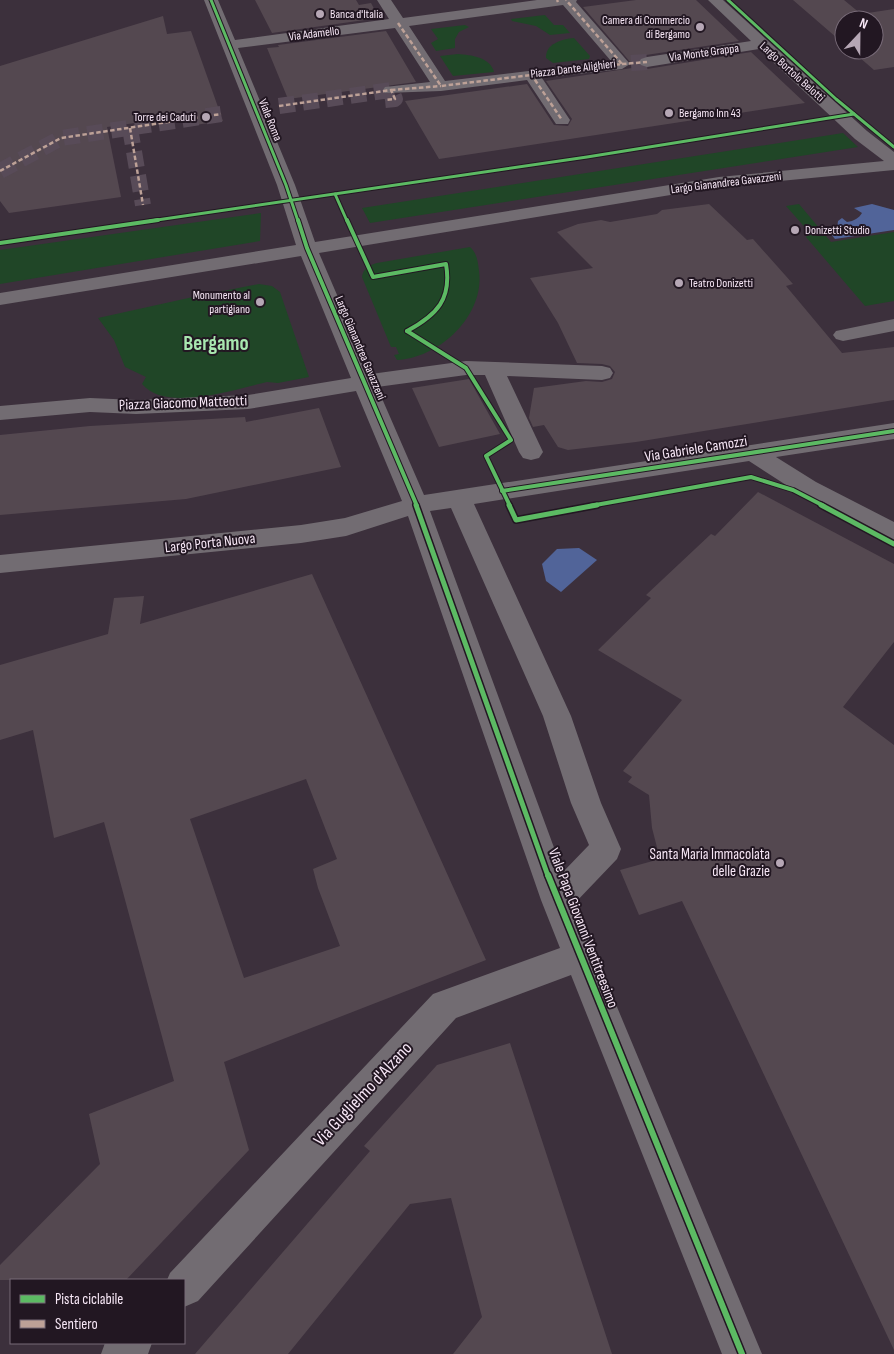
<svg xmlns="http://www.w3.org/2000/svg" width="894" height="1354" font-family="'Sofia Sans Condensed',sans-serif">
	<rect width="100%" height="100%" fill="#3c303c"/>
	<!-- green -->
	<g fill="#204627">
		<polygon points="545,15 554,25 563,25 570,33 550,35 536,26 512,21 511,19"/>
		<polygon points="465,25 469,27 459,32 455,39 455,48 436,51 431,43 438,39 431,29"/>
		<path d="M 574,38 L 590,56 L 589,59 L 553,63 L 546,58 C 545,44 562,39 574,38 Z"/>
		<path d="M 458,54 C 471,55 490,57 494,72 L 453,76 L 440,56 Z"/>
		<polygon points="843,133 858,147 370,223 362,208"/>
		<polygon points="799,204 831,242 894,232 894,301 865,306 806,237 809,232 786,206"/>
		<polygon points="261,213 260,241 0,284 0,250"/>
		<path d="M 470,247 C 477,253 478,262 479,271 C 485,315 440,358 397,360 L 394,355 L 399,354 L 396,347 L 391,347 L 362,277 C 363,268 370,265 377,263 Z"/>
		<path d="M 259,284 L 272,286 L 280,292 L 309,377 L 278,383 L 267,382 C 236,389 166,413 142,384 L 146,377 L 125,367 L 114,340 L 98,318 L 193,297 Z"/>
	</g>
	<!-- water -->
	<g fill="#516499">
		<path d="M 872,204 L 894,210 L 894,230 L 835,239 L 830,233 L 837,228 L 838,221 L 842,218 L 847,222 C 854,221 859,218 862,213 L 854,208 Z"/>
		<polygon points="579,548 597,560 561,592 546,581 542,564 557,549"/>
	</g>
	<!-- building -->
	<g fill="#544850" fill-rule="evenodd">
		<polygon points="255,0 356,0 359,5 371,3 379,18 272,33"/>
		<polygon points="636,0 696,0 739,41 646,55 637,61 640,67 647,69 751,52 805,103 439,159 405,101 527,84 554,125 568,126 572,119 546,81 632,68 631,63 583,7"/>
		<polygon points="793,0 844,0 861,14 894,9 894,67 874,70 851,50 874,50 874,20 844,20 844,44"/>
		<polygon points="163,16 167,34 191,31 223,121 195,125 191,115 107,127 121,197 9,213 0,201 0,66"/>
		<polygon points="386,31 416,82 288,99 267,48 279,47 278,45"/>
		<polygon points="709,204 747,240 753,239 793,284 786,286 842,353 894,347 894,400 636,442 568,450 558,447 544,425 533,427 529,418 534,388 586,381 602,382 612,379 615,372 610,366 602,364 577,363 558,323 530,278 593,268 557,232 578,224 601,220 610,222 657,214 662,210"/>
		<polygon points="469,379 500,434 439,447 412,388"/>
		<polygon points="319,408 341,467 186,499 0,515 0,435 90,426 245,417 246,422"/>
		<polygon points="758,492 894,564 894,642 843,707 894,745 894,1350 682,901 639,915 620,870 660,859 652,828 649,795 628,782 632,777 623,771 682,700 598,650 651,598 646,595 711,534 715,536"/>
		<path d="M 312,574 L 486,960 L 224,1062 L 249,1150 L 126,1280 L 0,1280 L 0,1265 L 100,1164 L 89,1114 L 174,1081 L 104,822 L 54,838 L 33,730 L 0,740 L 0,665 L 108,634 L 114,598 L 144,596 L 140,624 ZM 306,779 L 337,859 L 313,869 L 318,888 L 340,946 L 244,978 L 190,819 Z"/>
		<polygon points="510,1043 612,1354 453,1354 482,1317 451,1198 410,1204 288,1354 195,1354 370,1151 364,1146 437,1065"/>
	</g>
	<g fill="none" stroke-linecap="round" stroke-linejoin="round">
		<!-- minor-tunnel -->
		<g stroke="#584b58" stroke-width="16" stroke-dasharray="16 8" stroke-linecap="butt">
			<polyline points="631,63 647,62"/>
			<polyline points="279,106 391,90 395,99 385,100"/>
			<polyline points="130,128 143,205"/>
			<polyline points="0,171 61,138 221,114"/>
		</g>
		<!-- minor -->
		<g fill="#726c72" fill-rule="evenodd">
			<path d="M 204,0 L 218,0 L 235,40 L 389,19 L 377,0 L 391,0 L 403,18 L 537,0 L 577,0 L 576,2 L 630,64 L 622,69 L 542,78 L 570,120 L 568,124 L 556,124 L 527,80 L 441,91 L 385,93 L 383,90 L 385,87 L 430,82 L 395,28 L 238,48 L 295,185 L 315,242 L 719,177 L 884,161 L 855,139 L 759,49 L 647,67 L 641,65 L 639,62 L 641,59 L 647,57 L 751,41 L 708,0 L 723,0 L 867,131 L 894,152 L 894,170 L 719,187 L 319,253 L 371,374 L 466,361 L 602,366 L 610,368 L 613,373 L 610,378 L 602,380 L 507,376 L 543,452 L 539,458 L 531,460 L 523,458 L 519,452 L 485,375 L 466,375 L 377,387 L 424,495 L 894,423 L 894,439 L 776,457 L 816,482 L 894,522 L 894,542 L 800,494 L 749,461 L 474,504 L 571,716 L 601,803 L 621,849 L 617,859 L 574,904 L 762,1354 L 722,1354 L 571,975 L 456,1018 L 198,1301 L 184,1307 L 184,1280 L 167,1280 L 170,1273 L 433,994 L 560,948 L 541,900 L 408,516 L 346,536 L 301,543 L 0,573 L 0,555 L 301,525 L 345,518 L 402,501 L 356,391 L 248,409 L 136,414 L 90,412 L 0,420 L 0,406 L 90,398 L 136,400 L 248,395 L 351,378 L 301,256 L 0,305 L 0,293 L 296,245 L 277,185 ZM 563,5 L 611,61 L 445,81 L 409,26 ZM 451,508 L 543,716 L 571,803 L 589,845 L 563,872 L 430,511 Z"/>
			<polygon points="894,319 894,331 843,341 836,339 833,335 836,331"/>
			<polygon points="105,1343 152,1343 148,1354 101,1354"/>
		</g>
		<!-- quiet -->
		<g stroke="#bda197" stroke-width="2.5" stroke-dasharray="4.5 2.5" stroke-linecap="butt">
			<polyline points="557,0 558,2"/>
			<polyline points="398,23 441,86 622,64 566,0"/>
			<polyline points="622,64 647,62"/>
			<polyline points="531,74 562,120"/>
			<polyline points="391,90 441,86"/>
			<polyline points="279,106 391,90 395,99 385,100"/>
			<polyline points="130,128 143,205"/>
			<polyline points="0,171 61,138 221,114"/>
		</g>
		<!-- cycleway-far3 casing -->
		<g stroke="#221722" stroke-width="5">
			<g id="cycleway-far3">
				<polyline points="211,0 286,185 298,221"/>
				<polyline points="728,0 836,99 894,147"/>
				<polyline points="335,194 347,221"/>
				<polyline points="150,221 587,157 854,114"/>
			</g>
		</g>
		<!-- cycleway-far2 casing -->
		<g stroke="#221722" stroke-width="6">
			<g id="cycleway-far2">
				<polyline points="298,220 307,248 417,506"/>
				<path d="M 347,220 L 373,277 L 446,264 C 452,299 437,315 407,331"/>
				<polyline points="0,243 158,220"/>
				<polyline points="407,331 466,368 511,440 486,456 510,506"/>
				<polyline points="502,491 894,431"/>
				<polyline points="590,506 751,477 793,490 824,506"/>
			</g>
		</g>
		<!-- cycleway-far1 casing -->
		<g stroke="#221722" stroke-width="8">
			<g id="cycleway-far1">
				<polyline points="416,505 548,876"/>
				<polyline points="509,505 516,520 597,505"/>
				<polyline points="821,505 894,544"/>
			</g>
		</g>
		<!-- cycleway casing -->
		<g stroke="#221722" stroke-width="9">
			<polyline id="cycleway" points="548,875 742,1354"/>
		</g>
		<!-- cycleway-far3 -->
		<use href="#cycleway-far3" stroke="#5cba63" stroke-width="3"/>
		<!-- cycleway-far2 -->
		<use href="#cycleway-far2" stroke="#5cba63" stroke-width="4"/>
		<!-- cycleway-far1 -->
		<use href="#cycleway-far1" stroke="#5cba63" stroke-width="5"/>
		<!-- cycleway -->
		<use href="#cycleway" stroke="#5cba63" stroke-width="6"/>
	</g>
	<!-- markers -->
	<g fill="#b6a7b5" stroke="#221722" stroke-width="2">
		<circle cx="320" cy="14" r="5"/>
		<circle cx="700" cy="27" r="5"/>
		<circle cx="669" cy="113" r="5"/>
		<circle cx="206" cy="117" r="5"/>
		<circle cx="795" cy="230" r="5"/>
		<circle cx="679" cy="283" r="5"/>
		<circle cx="260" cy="302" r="5"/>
		<circle cx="780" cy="863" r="5"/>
	</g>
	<g text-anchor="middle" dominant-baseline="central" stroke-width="4" stroke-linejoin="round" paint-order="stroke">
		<!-- far-poi labels -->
		<g font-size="12" fill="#f7e7f6" stroke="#221722" text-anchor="start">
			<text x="330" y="14">Banca d'Italia</text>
			<text x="690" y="20" text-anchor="end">Camera di Commercio<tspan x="690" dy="14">di Bergamo</tspan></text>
			<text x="679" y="113">Bergamo Inn 43</text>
			<text x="196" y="117" text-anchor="end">Torre dei Caduti</text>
			<text x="805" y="230">Donizetti Studio</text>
			<text x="689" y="283">Teatro Donizetti</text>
			<text x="250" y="295" text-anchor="end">Monumento al<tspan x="250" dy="14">partigiano</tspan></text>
		</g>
		<!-- far-street labels -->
		<g font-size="12" fill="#f7e7f6" stroke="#221722">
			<text transform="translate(314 34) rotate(-7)">Via Adamello</text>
			<text transform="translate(704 53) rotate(-8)">Via Monte Grappa</text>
			<text transform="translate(573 69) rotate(-7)">Piazza Dante Alighieri</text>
			<text transform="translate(792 72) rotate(42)">Largo Bortolo Belotti</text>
			<text transform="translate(270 120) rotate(68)">Viale Roma</text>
			<text transform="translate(726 183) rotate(-7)">Largo Gianandrea Gavazzeni</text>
			<text transform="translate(360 348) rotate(67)">Largo Gianandrea Gavazzeni</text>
		</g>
		<!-- street labels -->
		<g font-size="15" fill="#f7e7f6" stroke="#221722">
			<text transform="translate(183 403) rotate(-2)">Piazza Giacomo Matteotti</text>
			<text transform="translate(696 449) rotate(-9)">Via Gabriele Camozzi</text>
			<text transform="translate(210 543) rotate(-6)">Largo Porta Nuova</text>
			<text transform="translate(583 928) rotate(69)">Viale Papa Giovanni Ventitreesimo</text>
		</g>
		<!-- poi labels -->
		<g font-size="15" fill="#f7e7f6" stroke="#221722" text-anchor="end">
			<text x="770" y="854">Santa Maria Immacolata<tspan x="770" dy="17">delle Grazie</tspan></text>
		</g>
		<!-- near-street labels -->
		<g font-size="18" fill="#f7e7f6" stroke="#221722">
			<text transform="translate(363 1094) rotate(-47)">Via Guglielmo d'Alzano</text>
		</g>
		<!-- far-town labels -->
		<g font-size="21" font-weight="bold" fill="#a8e7af" stroke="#221722">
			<text x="216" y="343">Bergamo</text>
		</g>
	</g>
	<!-- legend -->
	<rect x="10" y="1279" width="175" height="65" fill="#221722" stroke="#776a77"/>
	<rect x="20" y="1295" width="25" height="8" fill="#5cba63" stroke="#776a77"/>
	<text x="55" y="1304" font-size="15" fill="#f7e7f6">Pista ciclabile</text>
	<rect x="20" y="1320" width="25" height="8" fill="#bda197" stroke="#776a77"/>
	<text x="55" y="1329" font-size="15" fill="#f7e7f6">Sentiero</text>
	<!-- north arrow -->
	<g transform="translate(859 35) rotate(22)"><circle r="24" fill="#221722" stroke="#776a77"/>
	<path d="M0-4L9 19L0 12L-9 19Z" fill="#b6a7b5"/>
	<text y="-8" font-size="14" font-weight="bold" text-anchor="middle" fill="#f7e7f6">N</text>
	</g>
</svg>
